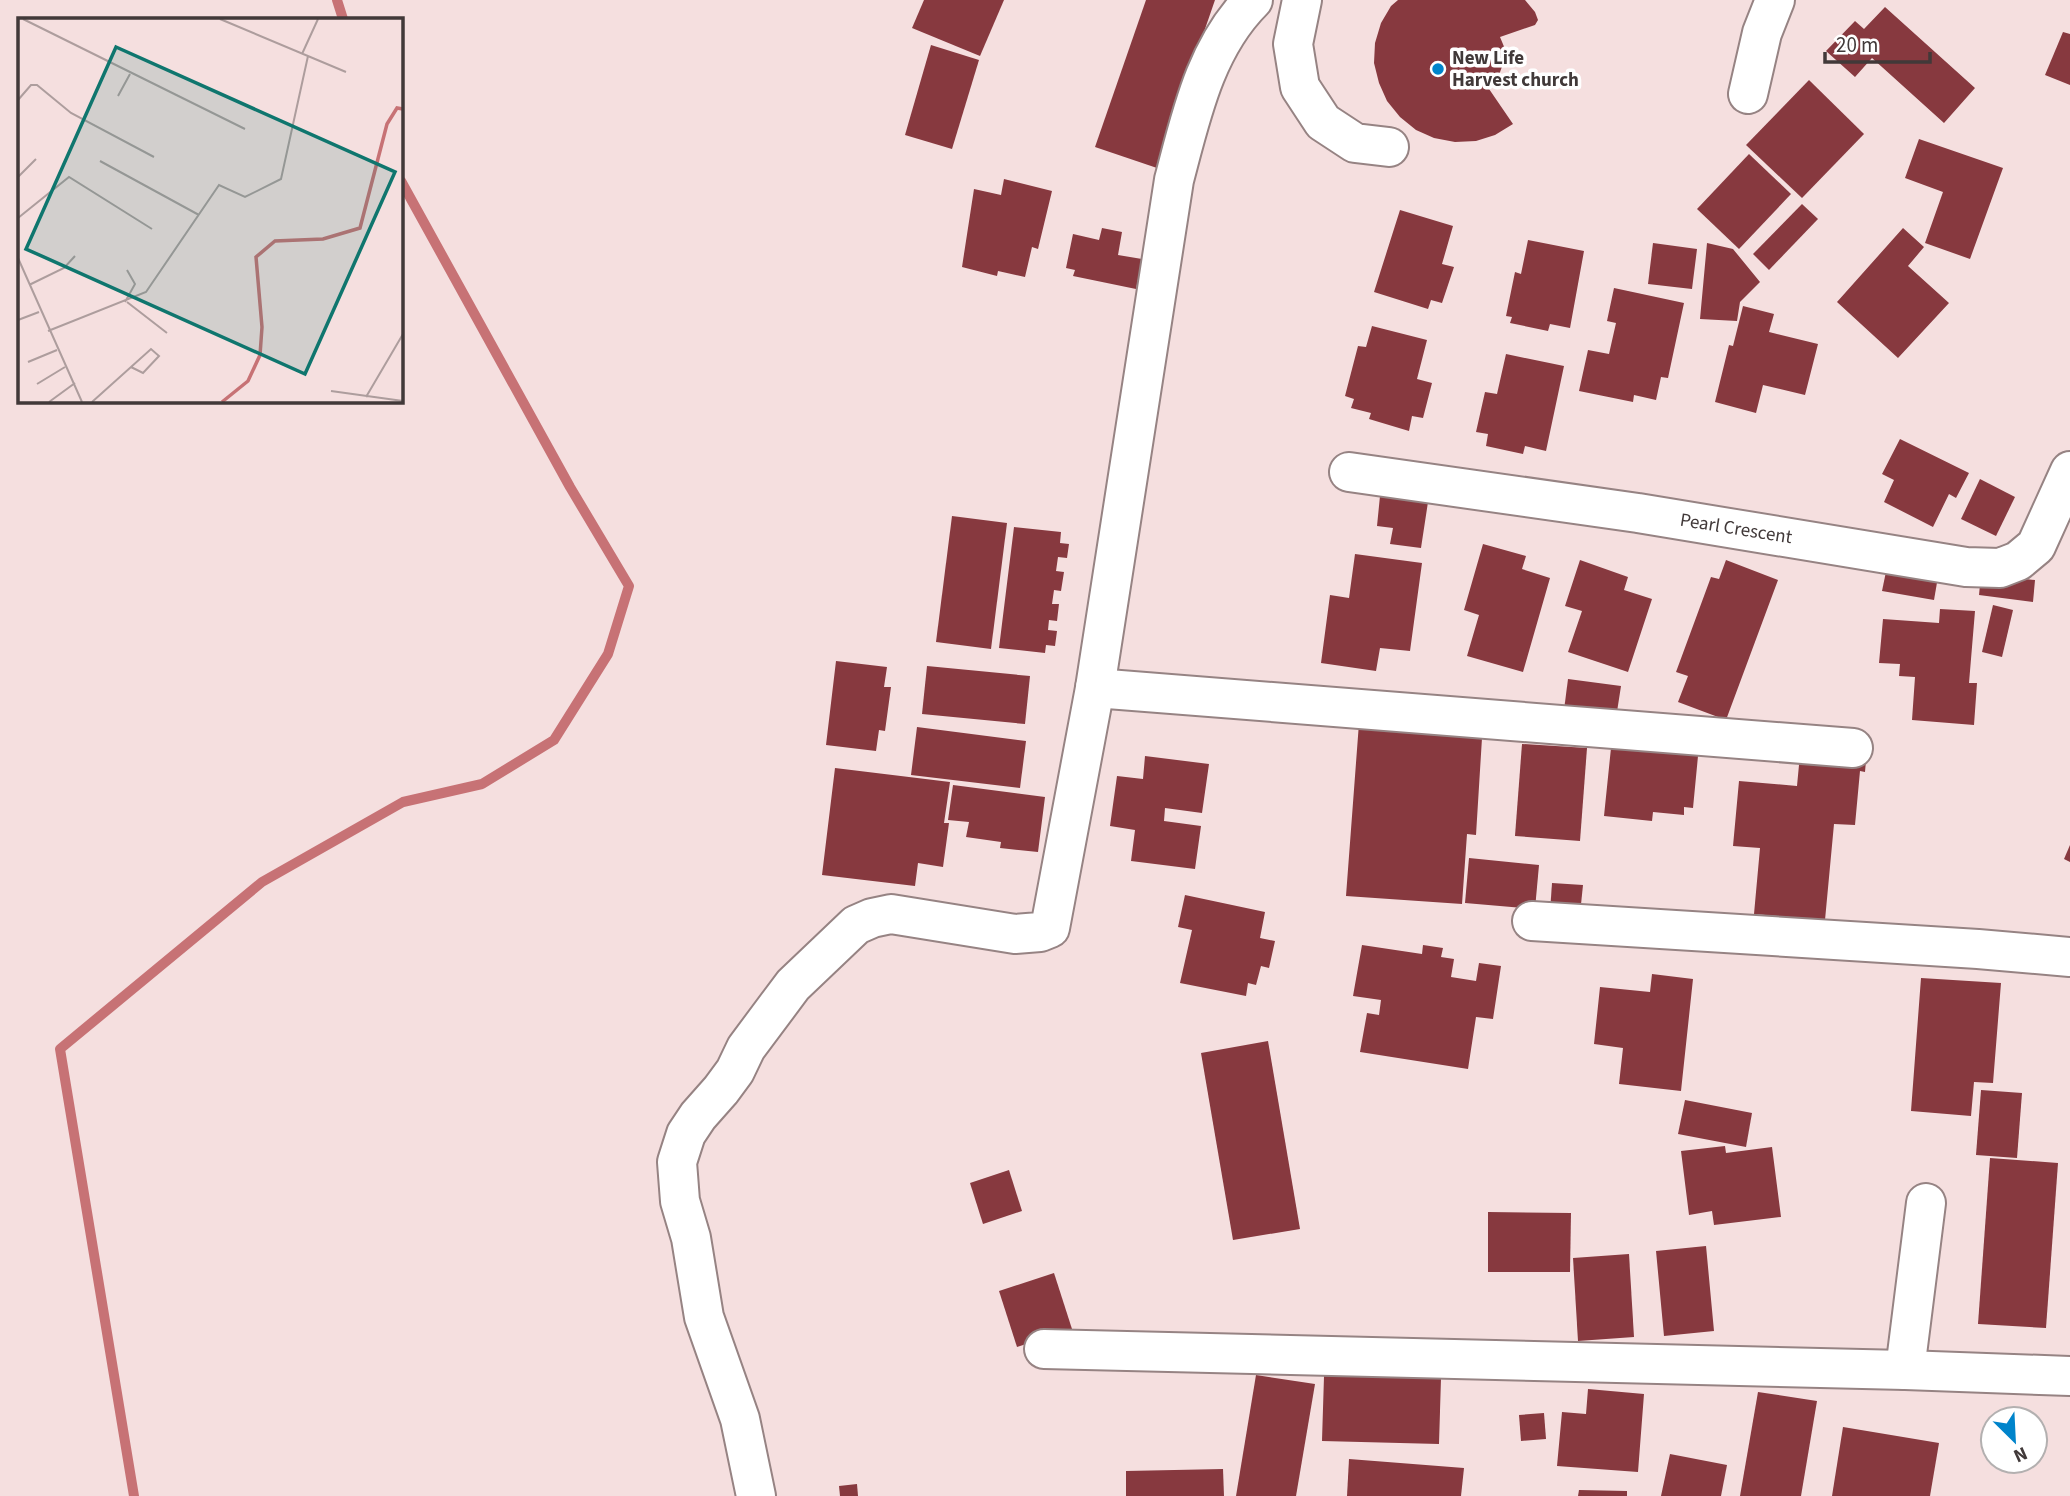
<svg xmlns="http://www.w3.org/2000/svg" width="2070" height="1496" font-family="'Source Sans 3',sans-serif">
	<rect width="100%" height="100%" fill="#f5dfdf"/>
	<g fill="none" stroke-linecap="round" stroke-linejoin="round">
		<!-- stream -->
		<g stroke="#c77275" stroke-width="10">
			<polyline points="337,0 343,19"/>
			<polyline points="134,1496 60,1049 262,882 403,802 482,784 554,740 608,654 629,586 570,487 401,181"/>
		</g>
	</g>
	<!-- building -->
	<g fill="#87393f">
		<polygon points="924,0 1004,0 980,56 912,28"/>
		<polygon points="1146,0 1215,0 1157,168 1095,147"/>
		<polygon points="1398,0 1525,0 1535,12 1538,20 1535,25 1500,37 1505,49 1504,61 1499,75 1487,86 1513,124 1495,135 1476,141 1455,142 1434,138 1416,130 1400,117 1387,101 1379,83 1374,63 1375,43 1381,23 1391,6"/>
		<polygon points="1885,7 1975,88 1944,123 1872,58 1855,77 1826,51 1855,21 1864,29"/>
		<polygon points="2063,32 2070,34 2070,85 2045,75"/>
		<polygon points="931,45 979,60 952,149 905,135"/>
		<polygon points="1809,80 1864,134 1802,198 1746,145"/>
		<polygon points="1919,139 2003,168 1970,259 1925,243 1943,192 1905,178"/>
		<polygon points="1749,154 1791,194 1739,249 1697,209"/>
		<polygon points="1004,179 1052,191 1038,249 1032,247 1025,277 998,271 997,276 962,267 974,189 1001,195"/>
		<polygon points="1802,204 1818,219 1769,270 1753,254"/>
		<polygon points="1400,210 1453,226 1442,264 1454,267 1442,303 1431,300 1428,309 1374,292"/>
		<polygon points="1102,228 1122,232 1118,255 1142,259 1136,289 1073,276 1075,270 1066,268 1073,234 1099,240"/>
		<polygon points="1903,228 1924,247 1908,266 1949,303 1898,358 1837,302"/>
		<polygon points="1528,240 1584,251 1570,328 1550,324 1548,331 1510,323 1512,317 1506,316 1515,272 1521,274"/>
		<polygon points="1653,243 1697,249 1692,289 1648,284"/>
		<polygon points="1707,243 1733,249 1760,282 1740,302 1737,321 1700,319"/>
		<polygon points="1614,288 1684,303 1668,378 1661,377 1656,400 1634,395 1633,402 1579,391 1588,350 1609,354 1616,323 1607,321"/>
		<polygon points="1743,306 1774,314 1769,332 1818,344 1805,395 1763,385 1756,413 1715,402 1729,345 1733,346"/>
		<polygon points="1372,326 1427,340 1417,379 1432,383 1423,418 1412,416 1409,431 1369,419 1371,413 1351,408 1354,399 1345,396 1358,346 1366,347"/>
		<polygon points="1506,354 1564,366 1546,451 1525,446 1523,454 1486,446 1488,434 1476,432 1485,392 1497,394"/>
		<polygon points="1900,439 1969,473 1956,498 1949,494 1933,527 1884,502 1894,480 1882,474"/>
		<polygon points="1980,479 2015,497 1996,536 1961,519"/>
		<polygon points="1380,496 1428,502 1421,548 1390,544 1393,528 1377,526"/>
		<polygon points="952,516 1007,523 991,649 936,642"/>
		<polygon points="1014,527 1061,532 1060,543 1069,544 1067,558 1058,557 1056,571 1064,572 1061,591 1054,590 1052,604 1059,604 1057,621 1049,620 1048,630 1057,631 1055,646 1046,645 1045,653 999,648"/>
		<polygon points="1483,544 1526,556 1522,569 1550,578 1523,672 1467,656 1479,615 1464,610"/>
		<polygon points="1355,554 1422,563 1410,651 1380,648 1376,671 1321,663 1330,595 1349,598"/>
		<polygon points="1580,560 1628,577 1624,590 1652,599 1628,672 1568,652 1582,611 1565,606"/>
		<polygon points="1726,560 1778,580 1726,720 1678,702 1688,676 1676,672 1711,577 1719,579"/>
		<polygon points="1888,562 1939,571 1934,600 1882,591"/>
		<polygon points="1981,574 2035,580 2033,602 1979,595"/>
		<polygon points="1993,605 2013,610 2002,657 1982,652"/>
		<polygon points="1940,609 1975,611 1969,683 1977,683 1974,725 1912,720 1915,677 1899,676 1900,664 1879,663 1883,619 1939,623"/>
		<polygon points="836,661 887,667 884,687 891,687 885,731 879,730 876,751 826,745"/>
		<polygon points="927,666 1030,676 1025,724 922,714"/>
		<polygon points="1568,679 1621,686 1616,718 1564,710"/>
		<polygon points="1359,723 1466,730 1466,737 1482,738 1476,835 1467,834 1462,904 1346,896"/>
		<polygon points="917,727 1026,741 1020,788 911,775"/>
		<polygon points="1522,744 1587,748 1580,841 1515,836"/>
		<polygon points="1801,744 1867,749 1865,772 1860,771 1855,825 1834,824 1825,920 1754,914 1760,848 1733,846 1739,781 1797,786"/>
		<polygon points="1611,748 1698,756 1693,808 1684,807 1684,815 1653,812 1652,821 1604,816"/>
		<polygon points="1145,756 1209,764 1202,813 1165,808 1164,821 1201,826 1195,869 1131,861 1135,830 1110,826 1117,776 1143,779"/>
		<polygon points="835,768 950,782 944,823 949,823 943,867 918,863 915,886 822,875"/>
		<polygon points="953,785 1045,797 1038,852 1000,848 1001,842 966,837 969,822 948,820"/>
		<polygon points="2070,845 2070,862 2064,859"/>
		<polygon points="1469,858 1539,865 1535,909 1465,903"/>
		<polygon points="1552,883 1583,885 1580,914 1550,912"/>
		<polygon points="1185,895 1265,912 1260,938 1275,941 1269,968 1261,966 1256,985 1248,983 1246,996 1180,983 1192,930 1178,927"/>
		<polygon points="1362,945 1422,954 1423,945 1443,948 1441,957 1454,959 1451,977 1476,981 1479,963 1501,966 1493,1019 1476,1017 1468,1069 1360,1052 1367,1013 1379,1015 1381,1000 1353,996"/>
		<polygon points="1652,974 1693,979 1681,1091 1619,1084 1623,1048 1594,1044 1600,987 1650,992"/>
		<polygon points="1921,978 2001,983 1993,1083 1974,1082 1971,1116 1911,1111"/>
		<polygon points="1268,1041 1300,1229 1233,1240 1201,1053"/>
		<polygon points="1981,1090 2022,1093 2017,1158 1976,1155"/>
		<polygon points="1685,1100 1752,1113 1746,1147 1678,1134"/>
		<polygon points="1725,1146 1726,1153 1772,1147 1781,1217 1714,1225 1712,1211 1689,1215 1681,1151"/>
		<polygon points="1990,1158 2058,1163 2046,1328 1978,1324"/>
		<polygon points="1009,1170 1022,1211 983,1224 970,1183"/>
		<polygon points="1488,1212 1571,1213 1570,1272 1488,1272"/>
		<polygon points="1706,1246 1714,1331 1664,1336 1656,1251"/>
		<polygon points="1629,1254 1634,1337 1578,1341 1573,1258"/>
		<polygon points="1054,1273 1072,1329 1017,1347 999,1291"/>
		<polygon points="1256,1375 1315,1384 1296,1496 1236,1496"/>
		<polygon points="1324,1376 1441,1378 1439,1444 1322,1441"/>
		<polygon points="1588,1389 1644,1394 1638,1472 1557,1466 1562,1412 1586,1414"/>
		<polygon points="1758,1392 1817,1401 1801,1496 1740,1496"/>
		<polygon points="1544,1413 1546,1439 1521,1441 1519,1415"/>
		<polygon points="1843,1427 1939,1443 1930,1496 1832,1496"/>
		<polygon points="1670,1454 1727,1465 1721,1496 1661,1496"/>
		<polygon points="1349,1459 1464,1468 1461,1496 1347,1496"/>
		<polygon points="1223,1469 1224,1496 1126,1496 1126,1471"/>
		<polygon points="857,1484 858,1496 840,1496 839,1486"/>
		<polygon points="1579,1490 1627,1491 1627,1496 1578,1496"/>
	</g>
	<g fill="none" stroke-linecap="round" stroke-linejoin="round">
		<!-- minor casing -->
		<g stroke="#968383" stroke-width="42">
			<g id="minor">
				<polyline points="1302,0 1293,44 1300,87 1323,122 1355,143 1389,147"/>
				<polyline points="1748,94 1762,33 1775,0"/>
				<polyline points="1349,472 1638,513 1966,567 2000,568 2018,561 2036,546 2070,471"/>
				<polyline points="1095,688 1853,748"/>
				<polyline points="1532,921 1978,949 2070,957"/>
				<polyline points="1044,1349 1905,1370 2070,1376"/>
				<polyline points="1905,1370 1926,1203"/>
				<path d="M 756,1496 L 740,1419 L 704,1317 L 691,1238 L 680,1201 L 677,1162 L 686,1134 L 698,1116 L 721,1090 L 735,1071 L 746,1048 L 793,985 L 856,925 L 872,918 L 891,914 L 1015,934 L 1040,932 L 1050,928 L 1095,688 L 1174,180 C 1191,116 1205,48 1253,0"/>
			</g>
		</g>
		<!-- minor -->
		<use href="#minor" stroke="#fff" stroke-width="38"/>
	</g>
	<!-- markers -->
	<circle fill="#0084cb" stroke="#fff" stroke-width="2.5" cx="1438" cy="69" r="7"/>
	<g text-anchor="middle" dominant-baseline="central" stroke-width="7" stroke-linejoin="round" paint-order="stroke">
		<!-- poi labels -->
		<g font-size="19" font-weight="bold" fill="#413939" stroke="#fff" text-anchor="start">
			<text x="1452" y="58">New Life<tspan x="1452" dy="22">Harvest church</tspan></text>
		</g>
		<!-- street labels -->
		<g font-size="19" fill="#413939" stroke="#fff">
			<text transform="translate(1736 529) rotate(9)">Pearl Crescent</text>
		</g>
	</g>
	<!-- overview -->
	<g transform="translate(18 18)">
		<rect width="385" height="385" fill="#f5dfdf"/>
		<path fill="none" stroke="#c77275" stroke-width="3.5" d="M 204,384 L 230,363 L 242,337 L 244,309 L 238,239 L 257,223 L 305,221 L 342,210 L 369,106 L 379,90 L 385,91"/>
		<path fill="none" stroke="#ad9d9d" stroke-width="2" d="M 5,1 L 227,111M 202,1 L 328,54M 284,36 L 300,1M 100,78 L 112,56M 0,82 L 13,67 L 19,67 L 53,95 L 136,139M 82,143 L 181,197M 0,159 L 18,141M 0,200 L 51,159 L 134,211M 0,240 L 64,384M 11,267 L 46,250 L 57,238M 107,284 L 117,266 L 109,252M 109,284 L 149,315M 0,302 L 21,294M 30,313 L 128,274 L 201,167 L 227,179 L 263,161 L 290,38M 10,344 L 39,332M 19,366 L 47,349M 313,373 L 385,383M 348,379 L 385,316M 31,384 L 57,365M 74,384 L 133,331 L 141,338 L 125,355 L 113,349"/>
		<path fill="#0f766e" fill-opacity="0.15" stroke="#0f766e" stroke-width="3.5" d="M 98,29 L 377,154 L 287,356 L 8,231 Z"/>
		<rect width="385" height="385" fill="none" stroke="#413939" stroke-width="3.5"/>
	</g>
	<!-- north arrow -->
	<g transform="translate(2014 1440) rotate(156)"><circle r="33" fill="#ffffff" stroke="#b3b0b0" stroke-width="2"/>
	<path d="M0-5L12 26L0 18L-12 26Z" fill="#0084cb"/>
	<text y="-10" font-size="19" font-weight="bold" text-anchor="middle" fill="#413939">N</text>
	</g>
	<!-- scale -->
	<path d="M1825 52v10h105v-10" fill="none" stroke="#413939" stroke-width="3.5"/>
	<text x="1836" y="52" font-size="21" fill="#413939" stroke="#ffffff" stroke-width="5" paint-order="stroke">20 m</text>
</svg>
